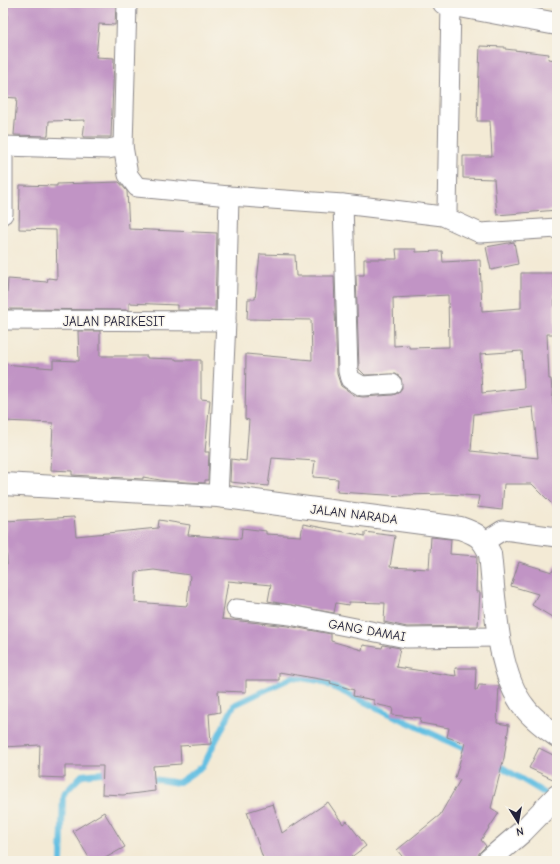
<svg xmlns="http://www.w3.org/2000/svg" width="560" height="864" font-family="'Comic Neue',sans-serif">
	<rect width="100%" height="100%" fill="#f7f3e8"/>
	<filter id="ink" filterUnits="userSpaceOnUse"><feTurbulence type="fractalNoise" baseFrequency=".025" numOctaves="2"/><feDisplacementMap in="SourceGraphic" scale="8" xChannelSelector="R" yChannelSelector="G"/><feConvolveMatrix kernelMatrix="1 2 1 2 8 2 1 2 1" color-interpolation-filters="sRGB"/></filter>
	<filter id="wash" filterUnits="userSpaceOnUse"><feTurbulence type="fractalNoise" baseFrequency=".012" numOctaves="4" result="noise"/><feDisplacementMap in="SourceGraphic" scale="16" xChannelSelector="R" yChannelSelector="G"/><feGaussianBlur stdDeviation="0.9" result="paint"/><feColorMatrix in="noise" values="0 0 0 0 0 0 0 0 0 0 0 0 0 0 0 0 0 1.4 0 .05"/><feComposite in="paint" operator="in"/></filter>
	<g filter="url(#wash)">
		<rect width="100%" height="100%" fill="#f3ead5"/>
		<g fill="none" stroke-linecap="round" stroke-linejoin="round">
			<!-- stream -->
			<g stroke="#64bfe2" stroke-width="6">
				<polyline points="495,763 551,797"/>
				<polyline points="147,778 178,783 203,766 234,705 293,677 320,681 471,752"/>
				<polyline points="61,861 63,795 82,775 110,772"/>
			</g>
		</g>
		<g id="blocks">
			<!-- building -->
			<g fill="#c194c5" fill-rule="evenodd">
				<polygon points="8,3 116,3 115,25 99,24 96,57 114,58 111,137 83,137 85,120 49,121 48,136 14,135 17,98 3,97 3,67"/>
				<polygon points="480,46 505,47 505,49 549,54 548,59 557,60 557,210 497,215 494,179 463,178 463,156 492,156 490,121 477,121"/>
				<polygon points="119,182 127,191 129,229 217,233 215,310 177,310 177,305 129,303 129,310 6,309 8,279 47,282 48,278 57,279 56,230 19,229 20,185 57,186 57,184"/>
				<polygon points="514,242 518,264 491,270 486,247"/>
				<path d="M 396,249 L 416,249 L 416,252 L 442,251 L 443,262 L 480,260 L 482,311 L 521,308 L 521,273 L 554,273 L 555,334 L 547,334 L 549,379 L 551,379 L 553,405 L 557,405 L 557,509 L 532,484 L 504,484 L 502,510 L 477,507 L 479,496 L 446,494 L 404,495 L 403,496 L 337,492 L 338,479 L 313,477 L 315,461 L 272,458 L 268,486 L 230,482 L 231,459 L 246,461 L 249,420 L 245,419 L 246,354 L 312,360 L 311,320 L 247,319 L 248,299 L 255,299 L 260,254 L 295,255 L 296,276 L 334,276 L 337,374 L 341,386 L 356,396 L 363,397 L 393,395 L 398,393 L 402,388 L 401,378 L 396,374 L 365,375 L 359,369 L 356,275 L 364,275 L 364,259 L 397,259 ZM 448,295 L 449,347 L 409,348 L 409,345 L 394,346 L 393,298 ZM 522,351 L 524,388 L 482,393 L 480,354 ZM 533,407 L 538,458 L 471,451 L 474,414 Z"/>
				<polygon points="78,331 100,331 100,356 147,356 147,358 176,359 176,360 201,360 201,399 210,400 205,452 209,452 208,480 205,480 205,483 166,481 143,477 143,479 72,475 72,471 51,470 53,423 3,421 3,364 53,368 53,360 79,361"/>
				<path d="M 74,517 L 76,536 L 158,528 L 159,520 L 190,525 L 188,535 L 241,539 L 242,528 L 266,531 L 266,534 L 301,536 L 303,524 L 365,536 L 365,532 L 395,536 L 390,567 L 429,569 L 431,537 L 451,539 L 450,554 L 477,556 L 476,592 L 480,592 L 478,626 L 407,627 L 384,622 L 385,603 L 349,602 L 349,605 L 336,603 L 334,613 L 268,601 L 271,585 L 228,581 L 222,619 L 288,626 L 331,634 L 331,641 L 362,650 L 363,645 L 382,648 L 383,645 L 400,648 L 396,667 L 456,676 L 455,668 L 476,668 L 475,690 L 477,690 L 479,685 L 499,686 L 497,723 L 509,725 L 504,758 L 491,808 L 499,813 L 481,840 L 486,846 L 480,852 L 476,859 L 474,861 L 406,861 L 397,850 L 440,815 L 460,780 L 455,778 L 465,743 L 447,737 L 449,728 L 420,723 L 421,718 L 392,715 L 393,708 L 374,704 L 374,700 L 353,696 L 354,690 L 330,683 L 331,681 L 279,672 L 279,680 L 246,680 L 246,692 L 218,691 L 220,712 L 209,714 L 211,744 L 180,746 L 181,764 L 153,766 L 155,791 L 123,795 L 102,794 L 103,766 L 65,766 L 65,778 L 39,777 L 40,745 L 3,747 L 3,692 L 7,691 L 3,661 L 3,564 L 7,564 L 5,521 ZM 154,570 L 190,575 L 187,606 L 135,602 L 136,572 Z"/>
				<polygon points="519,562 552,572 557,563 557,620 532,605 538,594 511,586"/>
				<polygon points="539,748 557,757 557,781 529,768"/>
				<polygon points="328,802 343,824 347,821 366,846 346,861 264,861 247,812 273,804 282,833"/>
				<polygon points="104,812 125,847 100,861 91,861 73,831"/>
			</g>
		</g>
	</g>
	<g filter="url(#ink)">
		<use href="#blocks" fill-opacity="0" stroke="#8a8688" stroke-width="1"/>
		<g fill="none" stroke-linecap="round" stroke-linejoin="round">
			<!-- street casing -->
			<g stroke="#8a8688" stroke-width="21">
				<g id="street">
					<polyline points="127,3 123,146 128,175 137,187 229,196 343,204 443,216 480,233 557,228"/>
					<polyline points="3,146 108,149 123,146"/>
					<polyline points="343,204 348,371 350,379 362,386 392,384"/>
					<polyline points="3,214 3,146"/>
					<polyline points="443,216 447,211 451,5"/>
					<polyline points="3,320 226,321"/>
					<polyline points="218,496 226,321 229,196"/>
					<polyline points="484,542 503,530 557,537"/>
					<polyline points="236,609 290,615 406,638 499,637"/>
				</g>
			</g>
			<!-- secondary casing -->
			<g stroke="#8a8688" stroke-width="24">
				<g id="secondary">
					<polyline points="444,3 557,24"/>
					<path d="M 3,484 L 218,496 L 460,528 C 478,534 482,537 490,554 C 495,598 496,673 525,708 C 533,719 546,728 557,736"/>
					<polyline points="488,861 522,832 557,796"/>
				</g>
			</g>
			<!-- street -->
			<use href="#street" stroke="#fff" stroke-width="19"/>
			<!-- secondary -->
			<use href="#secondary" stroke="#fff" stroke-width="22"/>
		</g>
	</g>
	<g text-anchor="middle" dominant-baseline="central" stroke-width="3" stroke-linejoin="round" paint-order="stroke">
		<!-- street labels -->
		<g font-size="13" fill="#22223b" stroke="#f7f3e8">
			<text x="114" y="321">JALAN PARIKESIT</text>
			<text transform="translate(354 514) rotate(7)">JALAN NARADA</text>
			<text transform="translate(367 630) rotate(10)">GANG DAMAI</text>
		</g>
	</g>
	<!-- margin -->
	<rect width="560" height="864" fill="none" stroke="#f7f3e8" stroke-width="16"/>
	<!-- north arrow -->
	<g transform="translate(518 822) rotate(169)" stroke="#f7f3e8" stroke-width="3" paint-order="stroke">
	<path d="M0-3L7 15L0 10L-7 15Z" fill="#22223b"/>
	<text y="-6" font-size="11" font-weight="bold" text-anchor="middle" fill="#22223b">N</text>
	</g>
</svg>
